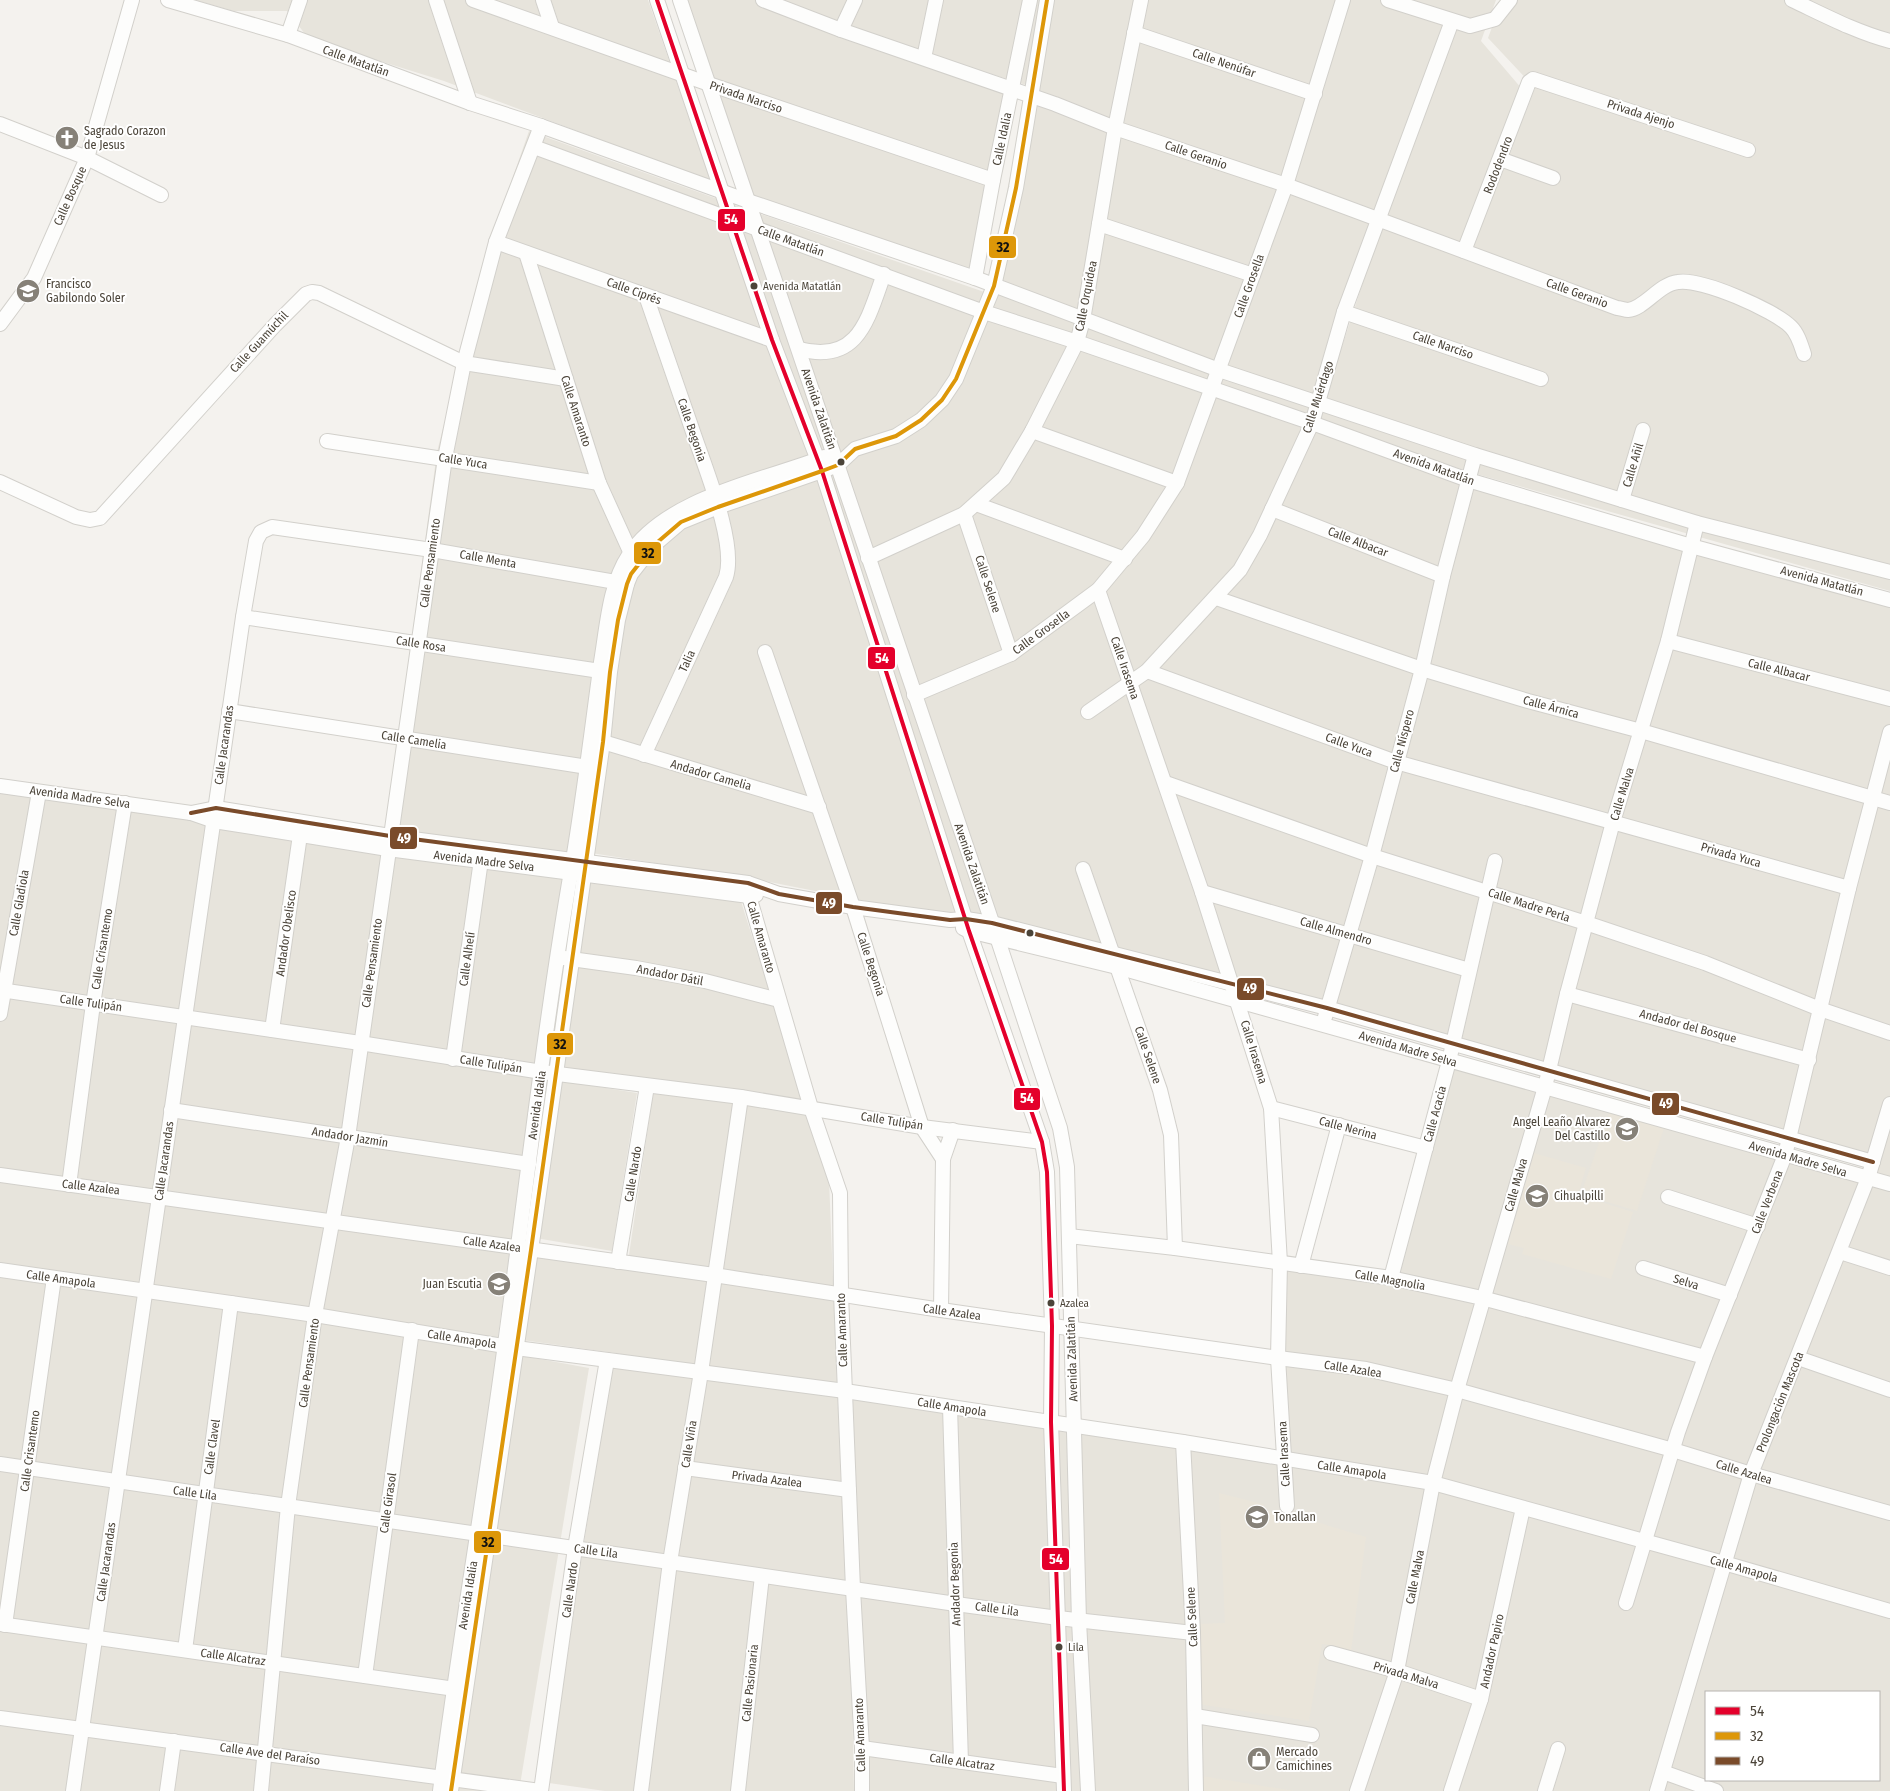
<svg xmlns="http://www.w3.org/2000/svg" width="1890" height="1791" font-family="'Fira Sans Condensed',sans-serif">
	<rect width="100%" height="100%" fill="#f4f2ee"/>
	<!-- residential -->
	<g fill="#e7e4dc" fill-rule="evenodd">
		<polygon points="195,0 648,0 711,181 444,81 309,39 287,11 234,11"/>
		<polygon points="683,0 932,0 921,50 1015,95 981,272 752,197"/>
		<path d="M 942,0 L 1496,0 L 1481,41 L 1522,89 L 1462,244 L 1377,217 L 1305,429 L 1697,555 L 1890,606 L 1890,1791 L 1660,1791 L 1757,1474 L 1875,1168 L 1012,927 L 886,905 L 750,878 L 572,850 L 537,1077 L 637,1093 L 612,1251 L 512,1234 L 496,1351 L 589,1368 L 519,1791 L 0,1791 L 0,782 L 41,789 L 386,829 L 437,452 L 490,242 L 529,131 L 712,197 L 990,294 L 1008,186 L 1029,86 L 929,54 ZM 1706,1692 L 1879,1692 L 1879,1780 L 1706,1780 Z"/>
		<polygon points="1502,0 1890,0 1890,591 1466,471 1318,420 1381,227 1468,258 1535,88 1488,38"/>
		<polygon points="581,867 738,892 829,1179 841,1484 850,1596 854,1791 605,1791 549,1783 582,1555 615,1353 515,1339 525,1250 627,1268 653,1094 646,1079 550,1067"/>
		<polygon points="1455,1056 1865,1172 1723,1558 1289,1455 1282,1353 1283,1267 1395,1283"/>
		<polygon points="850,1399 1076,1429 1186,1450 1434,1487 1717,1565 1649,1791 865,1791"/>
	</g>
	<!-- education -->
	<g fill="#eae5da">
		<polygon points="1610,1111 1664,1128 1637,1211 1581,1194"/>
		<polygon points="1534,1153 1586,1168 1578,1195 1633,1212 1611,1279 1522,1254 1524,1248 1508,1244"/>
		<polygon points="1219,1493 1263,1504 1267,1510 1273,1513 1280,1511 1366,1537 1351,1651 1331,1645 1322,1644 1309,1721 1198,1704 1197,1624 1225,1623"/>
		<polygon points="1202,1776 1294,1791 1202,1791"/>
	</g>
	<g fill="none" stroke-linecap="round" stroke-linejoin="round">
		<!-- minor casing -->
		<g stroke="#d2d0cb" stroke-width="16">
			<g id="minor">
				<polyline points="168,0 288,35 470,103 541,126 496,242 464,363 445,458 348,1137 315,1315 288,1506 261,1791"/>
				<polyline points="436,0 470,103"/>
				<polyline points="473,0 709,84 993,180"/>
				<polyline points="543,0 552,27"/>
				<polyline points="657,0 772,340 822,471 969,931 1042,1142 1047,1172 1052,1326 1051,1422 1064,1791"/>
				<polyline points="680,0 997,937 1060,1128 1067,1167 1079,1621 1088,1791"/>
				<path d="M 763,0 L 841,30 L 1055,104 L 1115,128 L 1286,185 L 1617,308 C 1620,308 1625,310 1628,310 C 1644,309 1659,284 1678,282 C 1701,278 1774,310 1791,327 C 1798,334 1801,345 1804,354"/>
				<polyline points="1388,0 1470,26 1495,19 1510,0"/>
				<path d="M 1792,0 C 1824,15 1856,32 1890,41"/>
				<polyline points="841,30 855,0"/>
				<polyline points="1134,33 1315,94"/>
				<polyline points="288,35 300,0"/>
				<polyline points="924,58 936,0"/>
				<polyline points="0,124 87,158 161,195"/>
				<polyline points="541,126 748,201 975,278 1219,370 1475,455 1697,523 1890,572"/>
				<polyline points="534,147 984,312 1077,342 1312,423 1468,480 1691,546 1890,600"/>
				<polyline points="1500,159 1553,178"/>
				<polyline points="1099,224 1253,275"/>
				<polyline points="496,242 772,340"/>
				<polyline points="1464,251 1529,82 1533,79 1748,150"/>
				<polyline points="526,253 599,483 634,560"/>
				<polyline points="975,278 993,180 1030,0"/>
				<polyline points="1344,312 1541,379"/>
				<polyline points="0,324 34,278 87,158 132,0"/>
				<path d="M 799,349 C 859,365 868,318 884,274"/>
				<polyline points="1032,431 1177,483"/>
				<polyline points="327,441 599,483"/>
				<polyline points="0,482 76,517 90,520 100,518 275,325 306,294 312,292 319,293 464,363 566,379"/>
				<polyline points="1622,500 1643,430"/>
				<polyline points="976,504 1125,559"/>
				<polyline points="1272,509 1443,576"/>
				<polyline points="964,514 1011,654"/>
				<polyline points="868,558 964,514 1004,478 1032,431 1077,342 1083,320 1115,128 1141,0"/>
				<polyline points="1098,590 1202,892 1271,1108 1280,1263 1278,1358 1287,1506"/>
				<polyline points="1216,598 1422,669 1528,701 1641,731 1890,803"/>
				<polyline points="243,617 600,671"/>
				<polyline points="1668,641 1890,699"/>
				<polyline points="765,652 853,907 922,1127 943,1159 941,1310"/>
				<polyline points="1147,671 1396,762 1849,888"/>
				<polyline points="914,695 1011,654 1098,590 1143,536 1177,483 1286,185 1343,0"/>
				<polyline points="229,711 594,768"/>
				<polyline points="1088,712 1147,671 1240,570 1260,535 1312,423 1344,312 1452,21"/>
				<polyline points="603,742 819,807"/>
				<path d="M 644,755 L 726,577 C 737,542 703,463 691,426 C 676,383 661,339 646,296"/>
				<polyline points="1166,783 1372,856 1586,923 1705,963 1820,1009 1890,1033"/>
				<polyline points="0,786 191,813 214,821 388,849 749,896 756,895"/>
				<polyline points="191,813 216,808 390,836 748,883 779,894 853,907 950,920 966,919 992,923 1327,1008 1873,1162"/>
				<polyline points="1083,869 1160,1090 1171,1135 1175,1248"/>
				<polyline points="748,883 749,896 811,1108 840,1193 841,1294 853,1589 862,1748 862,1791"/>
				<polyline points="1202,892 1469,970"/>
				<polyline points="963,928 969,931 1117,967 1890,1184"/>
				<polyline points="564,958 636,968 705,981 779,1000"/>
				<polyline points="0,990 360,1043 542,1072 741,1097 922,1127 1042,1142"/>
				<polyline points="1567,994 1809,1060"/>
				<polyline points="0,1014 39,792"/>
				<polyline points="1325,1017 1372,856 1422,669 1443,576 1475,455"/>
				<polyline points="272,1030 300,835"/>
				<polyline points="453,1059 481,860"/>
				<polyline points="1271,1108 1426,1148"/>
				<polyline points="171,1110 529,1164"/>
				<polyline points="943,1159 953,1130"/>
				<polyline points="0,1175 714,1275 941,1310 1278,1358 1366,1369 1457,1390 1673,1450 1751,1474 1890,1513"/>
				<polyline points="69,1185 93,1004 125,803"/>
				<polyline points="1668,1197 1758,1226"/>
				<polyline points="1069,1236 1175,1248 1391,1278 1482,1298 1705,1357"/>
				<polyline points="1840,1252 1890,1268"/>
				<polyline points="618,1262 647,1086"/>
				<polyline points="1301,1266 1339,1125"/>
				<polyline points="1643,1268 1730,1295"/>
				<polyline points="0,1270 315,1315 516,1348 845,1391 1183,1442 1433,1483 1724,1563 1890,1611"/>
				<polyline points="1391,1278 1449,1061 1495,861"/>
				<polyline points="1798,1358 1890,1390"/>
				<polyline points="950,1407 961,1762"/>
				<polyline points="1183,1442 1193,1633 1196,1791"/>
				<polyline points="0,1464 956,1604 1058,1618 1193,1633"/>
				<polyline points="685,1468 849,1490"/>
				<polyline points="1626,1603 1678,1432 1705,1357 1785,1155 1849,888 1890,732"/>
				<polyline points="0,1624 462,1690"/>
				<polyline points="5,1625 54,1278"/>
				<polyline points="185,1650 231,1303"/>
				<polyline points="1331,1653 1397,1671 1481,1699"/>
				<polyline points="365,1676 412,1330"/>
				<polyline points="1195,1716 1312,1735"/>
				<polyline points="0,1718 540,1791"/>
				<polyline points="862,1748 1063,1776"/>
				<polyline points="1663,1772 1716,1791"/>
				<polyline points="73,1791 243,617 256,541 261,532 272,527 432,550 627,584"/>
				<polyline points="167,1791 174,1741"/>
				<path d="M 440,1791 C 459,1642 485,1493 505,1344 C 527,1183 545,1020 573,860 C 584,794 592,728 601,662 C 607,627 609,585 629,555 C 667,497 763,481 824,457"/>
				<polyline points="451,1791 531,1250 603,742 610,672 618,620 627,584 631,574 653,546 681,522 718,507 822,471 838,465 855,449 896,436 921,420 942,400 956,379 994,286 1016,188 1047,0"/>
				<polyline points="541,1791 575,1548 607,1360"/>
				<polyline points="641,1791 670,1562 701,1372 741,1097"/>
				<polyline points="738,1791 762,1576"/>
				<polyline points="1357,1791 1397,1671 1433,1483 1457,1390 1545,1087 1567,994 1613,822 1668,641 1697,523"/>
				<polyline points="1451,1791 1481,1699 1523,1508"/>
				<polyline points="1545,1791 1558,1749"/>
				<polyline points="1657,1791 1751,1474 1868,1178 1890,1104"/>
			</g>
		</g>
		<!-- minor -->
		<use href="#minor" stroke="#fdfdfc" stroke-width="14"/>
		<!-- bus-1 casing -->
		<g stroke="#fff" stroke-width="8">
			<polyline id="bus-1" points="657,0 772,340 822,471 969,931 1042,1142 1047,1172 1052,1326 1051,1422 1064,1791"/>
		</g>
		<!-- bus-2 casing -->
		<g stroke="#fff" stroke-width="8">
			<polyline id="bus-2" points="451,1791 531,1250 603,742 610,672 618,620 627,584 631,574 653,546 681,522 718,507 822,471 838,465 855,449 896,436 921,420 942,400 956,379 994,286 1016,188 1047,0"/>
		</g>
		<!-- bus-3 casing -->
		<g stroke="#fff" stroke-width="8">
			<polyline id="bus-3" points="191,813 216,808 390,836 748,883 779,894 853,907 950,920 966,919 992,923 1327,1008 1873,1162"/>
		</g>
		<!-- bus-1 -->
		<use href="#bus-1" stroke="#e4002b" stroke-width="4"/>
		<!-- bus-2 -->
		<use href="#bus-2" stroke="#dd9709" stroke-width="4"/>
		<!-- bus-3 -->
		<use href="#bus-3" stroke="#7a4b2a" stroke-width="4"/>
	</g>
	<!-- icons -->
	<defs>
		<g id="church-disc" transform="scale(1.25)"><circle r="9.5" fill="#868178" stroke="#fff"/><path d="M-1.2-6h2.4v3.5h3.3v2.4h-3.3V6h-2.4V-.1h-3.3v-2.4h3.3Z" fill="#fff"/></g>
		<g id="school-disc" transform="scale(1.25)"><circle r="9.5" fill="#868178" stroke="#fff"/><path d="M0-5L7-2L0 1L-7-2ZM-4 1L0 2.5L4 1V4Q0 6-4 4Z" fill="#fff"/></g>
		<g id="shop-disc" transform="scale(1.25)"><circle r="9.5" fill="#868178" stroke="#fff"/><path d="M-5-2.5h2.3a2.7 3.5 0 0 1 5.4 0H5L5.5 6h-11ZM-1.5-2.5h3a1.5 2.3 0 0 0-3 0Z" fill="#fff"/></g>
	</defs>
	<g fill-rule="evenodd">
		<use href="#church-disc" x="67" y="138"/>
		<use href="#school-disc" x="28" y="291"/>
		<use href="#school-disc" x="1627" y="1129"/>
		<use href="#school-disc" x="1537" y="1196"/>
		<use href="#school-disc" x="499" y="1284"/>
		<use href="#school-disc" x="1257" y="1517"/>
		<use href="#shop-disc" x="1259" y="1759"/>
	</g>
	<!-- markers -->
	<g fill="#4b4439" stroke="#fff" stroke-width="2">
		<circle cx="754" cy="286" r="4.5"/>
		<circle cx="841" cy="462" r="4.5"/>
		<circle cx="1030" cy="933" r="4.5"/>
		<circle cx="1051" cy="1303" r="4.5"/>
		<circle cx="1059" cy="1647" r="4.5"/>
	</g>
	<g text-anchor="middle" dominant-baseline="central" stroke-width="4" stroke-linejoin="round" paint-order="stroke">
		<!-- bus labels -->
		<g font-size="11" fill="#4b4439" stroke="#fff" text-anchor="start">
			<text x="763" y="286">Avenida Matatlán</text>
			<text x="1060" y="1303">Azalea</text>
			<text x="1068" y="1647">Lila</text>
		</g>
		<!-- street labels -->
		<g font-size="12" fill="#4b4439" stroke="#fff">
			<text transform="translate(356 61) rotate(20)">Calle Matatlán</text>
			<text transform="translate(1224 63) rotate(19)">Calle Nenúfar</text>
			<text transform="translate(746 97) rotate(19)">Privada Narciso</text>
			<text transform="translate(1641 114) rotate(18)">Privada Ajenjo</text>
			<text transform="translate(1002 139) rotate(-78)">Calle Idalia</text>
			<text transform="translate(1196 155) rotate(19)">Calle Geranio</text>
			<text transform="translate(1498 165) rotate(-69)">Rododendro</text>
			<text transform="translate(70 196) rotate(-66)">Calle Bosque</text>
			<text transform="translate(791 241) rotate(20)">Calle Matatlán</text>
			<text transform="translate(1249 286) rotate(-70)">Calle Grosella</text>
			<text transform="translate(634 291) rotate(20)">Calle Ciprés</text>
			<text transform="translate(1577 293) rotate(20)">Calle Geranio</text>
			<text transform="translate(1086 296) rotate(-79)">Calle Orquídea</text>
			<text transform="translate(259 342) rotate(-47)">Calle Guamúchil</text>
			<text transform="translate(1443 345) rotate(19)">Calle Narciso</text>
			<text transform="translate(1318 397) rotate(-72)">Calle Muérdago</text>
			<text transform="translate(819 409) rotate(71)">Avenida Zalatitán</text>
			<text transform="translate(576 411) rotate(72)">Calle Amaranto</text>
			<text transform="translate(692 430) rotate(71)">Calle Begonia</text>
			<text transform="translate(463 461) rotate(9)">Calle Yuca</text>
			<text transform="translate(1633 465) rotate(-73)">Calle Añil</text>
			<text transform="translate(1434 467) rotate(20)">Avenida Matatlán</text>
			<text transform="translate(1358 542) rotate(21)">Calle Albacar</text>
			<text transform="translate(488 559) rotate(10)">Calle Menta</text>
			<text transform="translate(430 563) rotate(-82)">Calle Pensamiento</text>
			<text transform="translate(1822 581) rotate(15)">Avenida Matatlán</text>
			<text transform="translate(988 584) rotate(72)">Calle Selene</text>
			<text transform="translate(1041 632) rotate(-36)">Calle Grosella</text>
			<text transform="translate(421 644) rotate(9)">Calle Rosa</text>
			<text transform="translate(687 661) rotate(-65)">Talia</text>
			<text transform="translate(1125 668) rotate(71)">Calle Irasema</text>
			<text transform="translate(1779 670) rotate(14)">Calle Albacar</text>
			<text transform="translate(1551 707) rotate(15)">Calle Árnica</text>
			<text transform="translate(414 740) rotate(9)">Calle Camelia</text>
			<text transform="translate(1402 741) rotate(-75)">Calle Níspero</text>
			<text transform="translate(224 745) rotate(-82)">Calle Jacarandas</text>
			<text transform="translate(1349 745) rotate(20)">Calle Yuca</text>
			<text transform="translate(711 775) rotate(16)">Andador Camelia</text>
			<text transform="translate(1622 794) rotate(-73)">Calle Malva</text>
			<text transform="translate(80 797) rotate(8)">Avenida Madre Selva</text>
			<text transform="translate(1731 855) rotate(16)">Privada Yuca</text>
			<text transform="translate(484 861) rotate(7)">Avenida Madre Selva</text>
			<text transform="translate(972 864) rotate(71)">Avenida Zalatitán</text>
			<text transform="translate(19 903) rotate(-80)">Calle Gladiola</text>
			<text transform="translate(1529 905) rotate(18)">Calle Madre Perla</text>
			<text transform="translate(1336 931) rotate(16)">Calle Almendro</text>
			<text transform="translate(286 933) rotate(-82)">Andador Obelisco</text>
			<text transform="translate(761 937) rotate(74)">Calle Amaranto</text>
			<text transform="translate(102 949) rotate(-81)">Calle Crisantemo</text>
			<text transform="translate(467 959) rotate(-82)">Calle Alhelí</text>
			<text transform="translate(372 963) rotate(-82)">Calle Pensamiento</text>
			<text transform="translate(871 964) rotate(72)">Calle Begonia</text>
			<text transform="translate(670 975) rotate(11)">Andador Dátil</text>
			<text transform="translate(91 1003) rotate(8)">Calle Tulipán</text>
			<text transform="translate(1688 1026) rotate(15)">Andador del Bosque</text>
			<text transform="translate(1408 1049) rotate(16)">Avenida Madre Selva</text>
			<text transform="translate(1254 1052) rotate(73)">Calle Irasema</text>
			<text transform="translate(1148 1055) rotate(71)">Calle Selene</text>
			<text transform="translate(491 1064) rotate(9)">Calle Tulipán</text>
			<text transform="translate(537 1105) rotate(-82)">Avenida Idalia</text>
			<text transform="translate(1435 1114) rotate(-75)">Calle Acacia</text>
			<text transform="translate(892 1121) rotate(9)">Calle Tulipán</text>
			<text transform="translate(1348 1128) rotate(15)">Calle Nerina</text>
			<text transform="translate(350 1137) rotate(9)">Andador Jazmín</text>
			<text transform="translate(1798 1159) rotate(16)">Avenida Madre Selva</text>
			<text transform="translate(164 1161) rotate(-82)">Calle Jacarandas</text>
			<text transform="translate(633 1174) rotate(-81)">Calle Nardo</text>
			<text transform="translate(1516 1185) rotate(-74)">Calle Malva</text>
			<text transform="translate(91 1187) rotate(7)">Calle Azalea</text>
			<text transform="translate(1767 1202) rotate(-69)">Calle Verbena</text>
			<text transform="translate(492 1244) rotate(8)">Calle Azalea</text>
			<text transform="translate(61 1279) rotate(8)">Calle Amapola</text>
			<text transform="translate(1390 1280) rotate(10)">Calle Magnolia</text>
			<text transform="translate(1686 1282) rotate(17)">Selva</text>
			<text transform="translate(952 1312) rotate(8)">Calle Azalea</text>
			<text transform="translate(842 1330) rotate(-92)">Calle Amaranto</text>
			<text transform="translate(462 1339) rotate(9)">Calle Amapola</text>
			<text transform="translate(1072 1359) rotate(-92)">Avenida Zalatitán</text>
			<text transform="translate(309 1363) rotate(-82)">Calle Pensamiento</text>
			<text transform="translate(1353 1369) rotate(9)">Calle Azalea</text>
			<text transform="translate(1780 1402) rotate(-68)">Prolongación Mascota</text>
			<text transform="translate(952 1407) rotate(9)">Calle Amapola</text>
			<text transform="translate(689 1444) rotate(-81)">Calle Viña</text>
			<text transform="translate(212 1447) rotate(-82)">Calle Clavel</text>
			<text transform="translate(30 1451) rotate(-82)">Calle Crisantemo</text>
			<text transform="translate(1284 1454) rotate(-93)">Calle Irasema</text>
			<text transform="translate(1352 1470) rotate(9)">Calle Amapola</text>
			<text transform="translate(1744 1472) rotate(17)">Calle Azalea</text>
			<text transform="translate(767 1479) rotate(7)">Privada Azalea</text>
			<text transform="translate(195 1493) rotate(8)">Calle Lila</text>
			<text transform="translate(388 1503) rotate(-82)">Calle Girasol</text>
			<text transform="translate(596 1551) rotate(8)">Calle Lila</text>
			<text transform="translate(106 1562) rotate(-82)">Calle Jacarandas</text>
			<text transform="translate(1744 1569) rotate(16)">Calle Amapola</text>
			<text transform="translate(1415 1577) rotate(-79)">Calle Malva</text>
			<text transform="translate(955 1584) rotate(-92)">Andador Begonia</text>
			<text transform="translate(570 1590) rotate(-82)">Calle Nardo</text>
			<text transform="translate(468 1595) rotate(-81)">Avenida Idalia</text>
			<text transform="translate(997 1609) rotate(8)">Calle Lila</text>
			<text transform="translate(1192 1617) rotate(-93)">Calle Selene</text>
			<text transform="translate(1492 1651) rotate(-78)">Andador Papiro</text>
			<text transform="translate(233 1657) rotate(8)">Calle Alcatraz</text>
			<text transform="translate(1406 1675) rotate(17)">Privada Malva</text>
			<text transform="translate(750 1683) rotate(-84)">Calle Pasionaria</text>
			<text transform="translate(860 1735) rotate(-92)">Calle Amaranto</text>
			<text transform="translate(270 1754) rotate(8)">Calle Ave del Paraíso</text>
			<text transform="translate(962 1762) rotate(8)">Calle Alcatraz</text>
		</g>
		<!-- poi labels -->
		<g font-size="12" fill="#4b4439" stroke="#fff" text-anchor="start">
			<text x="84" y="131">Sagrado Corazon<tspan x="84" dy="14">de Jesus</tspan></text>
			<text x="46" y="284">Francisco<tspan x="46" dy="14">Gabilondo Soler</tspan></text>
			<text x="1610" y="1122" text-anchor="end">Angel Leaño Alvarez<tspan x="1610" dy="14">Del Castillo</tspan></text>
			<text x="1554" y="1196">Cihualpilli</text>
			<text x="482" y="1284" text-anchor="end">Juan Escutia</text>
			<text x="1274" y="1517">Tonallan</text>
			<text x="1276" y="1752">Mercado<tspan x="1276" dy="14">Camichines</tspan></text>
		</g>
	</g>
	<g stroke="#fff" stroke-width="2">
		<rect x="717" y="208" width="29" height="24" rx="5" fill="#e4002b"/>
		<rect x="988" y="235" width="29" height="24" rx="5" fill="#dd9709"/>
		<rect x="633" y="541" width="29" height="24" rx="5" fill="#dd9709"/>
		<rect x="867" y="646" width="29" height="24" rx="5" fill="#e4002b"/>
		<rect x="389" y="826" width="29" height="24" rx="5" fill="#7a4b2a"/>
		<rect x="815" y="891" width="28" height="24" rx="5" fill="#7a4b2a"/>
		<rect x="1236" y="977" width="29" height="24" rx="5" fill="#7a4b2a"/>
		<rect x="546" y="1032" width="28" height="24" rx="5" fill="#dd9709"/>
		<rect x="1013" y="1087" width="28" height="24" rx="5" fill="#e4002b"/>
		<rect x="1651" y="1092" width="29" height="24" rx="5" fill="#7a4b2a"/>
		<rect x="473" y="1530" width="29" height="24" rx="5" fill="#dd9709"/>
		<rect x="1041" y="1547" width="29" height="24" rx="5" fill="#e4002b"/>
	</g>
	<g font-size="14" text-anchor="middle" font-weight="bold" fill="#fff">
		<text x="731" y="224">54</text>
		<text x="882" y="663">54</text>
		<text x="404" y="843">49</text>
		<text x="829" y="908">49</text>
		<text x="1250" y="993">49</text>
		<text x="1027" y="1103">54</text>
		<text x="1666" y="1108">49</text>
		<text x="1056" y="1564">54</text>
	</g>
	<g font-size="14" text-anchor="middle" font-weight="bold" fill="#111">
		<text x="1003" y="252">32</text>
		<text x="648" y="558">32</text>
		<text x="560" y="1049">32</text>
		<text x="488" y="1547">32</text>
	</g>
	<!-- legend -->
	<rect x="1705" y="1691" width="175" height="90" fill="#ffffff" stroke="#b7b4b0"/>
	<rect x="1715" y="1707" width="25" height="8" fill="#e4002b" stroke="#b7b4b0"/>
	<text x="1750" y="1716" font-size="15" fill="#4b4439">54</text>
	<rect x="1715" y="1732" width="25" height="8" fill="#dd9709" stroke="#b7b4b0"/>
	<text x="1750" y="1741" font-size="15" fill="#4b4439">32</text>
	<rect x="1715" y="1757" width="25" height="8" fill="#7a4b2a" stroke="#b7b4b0"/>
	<text x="1750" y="1766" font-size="15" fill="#4b4439">49</text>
</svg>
